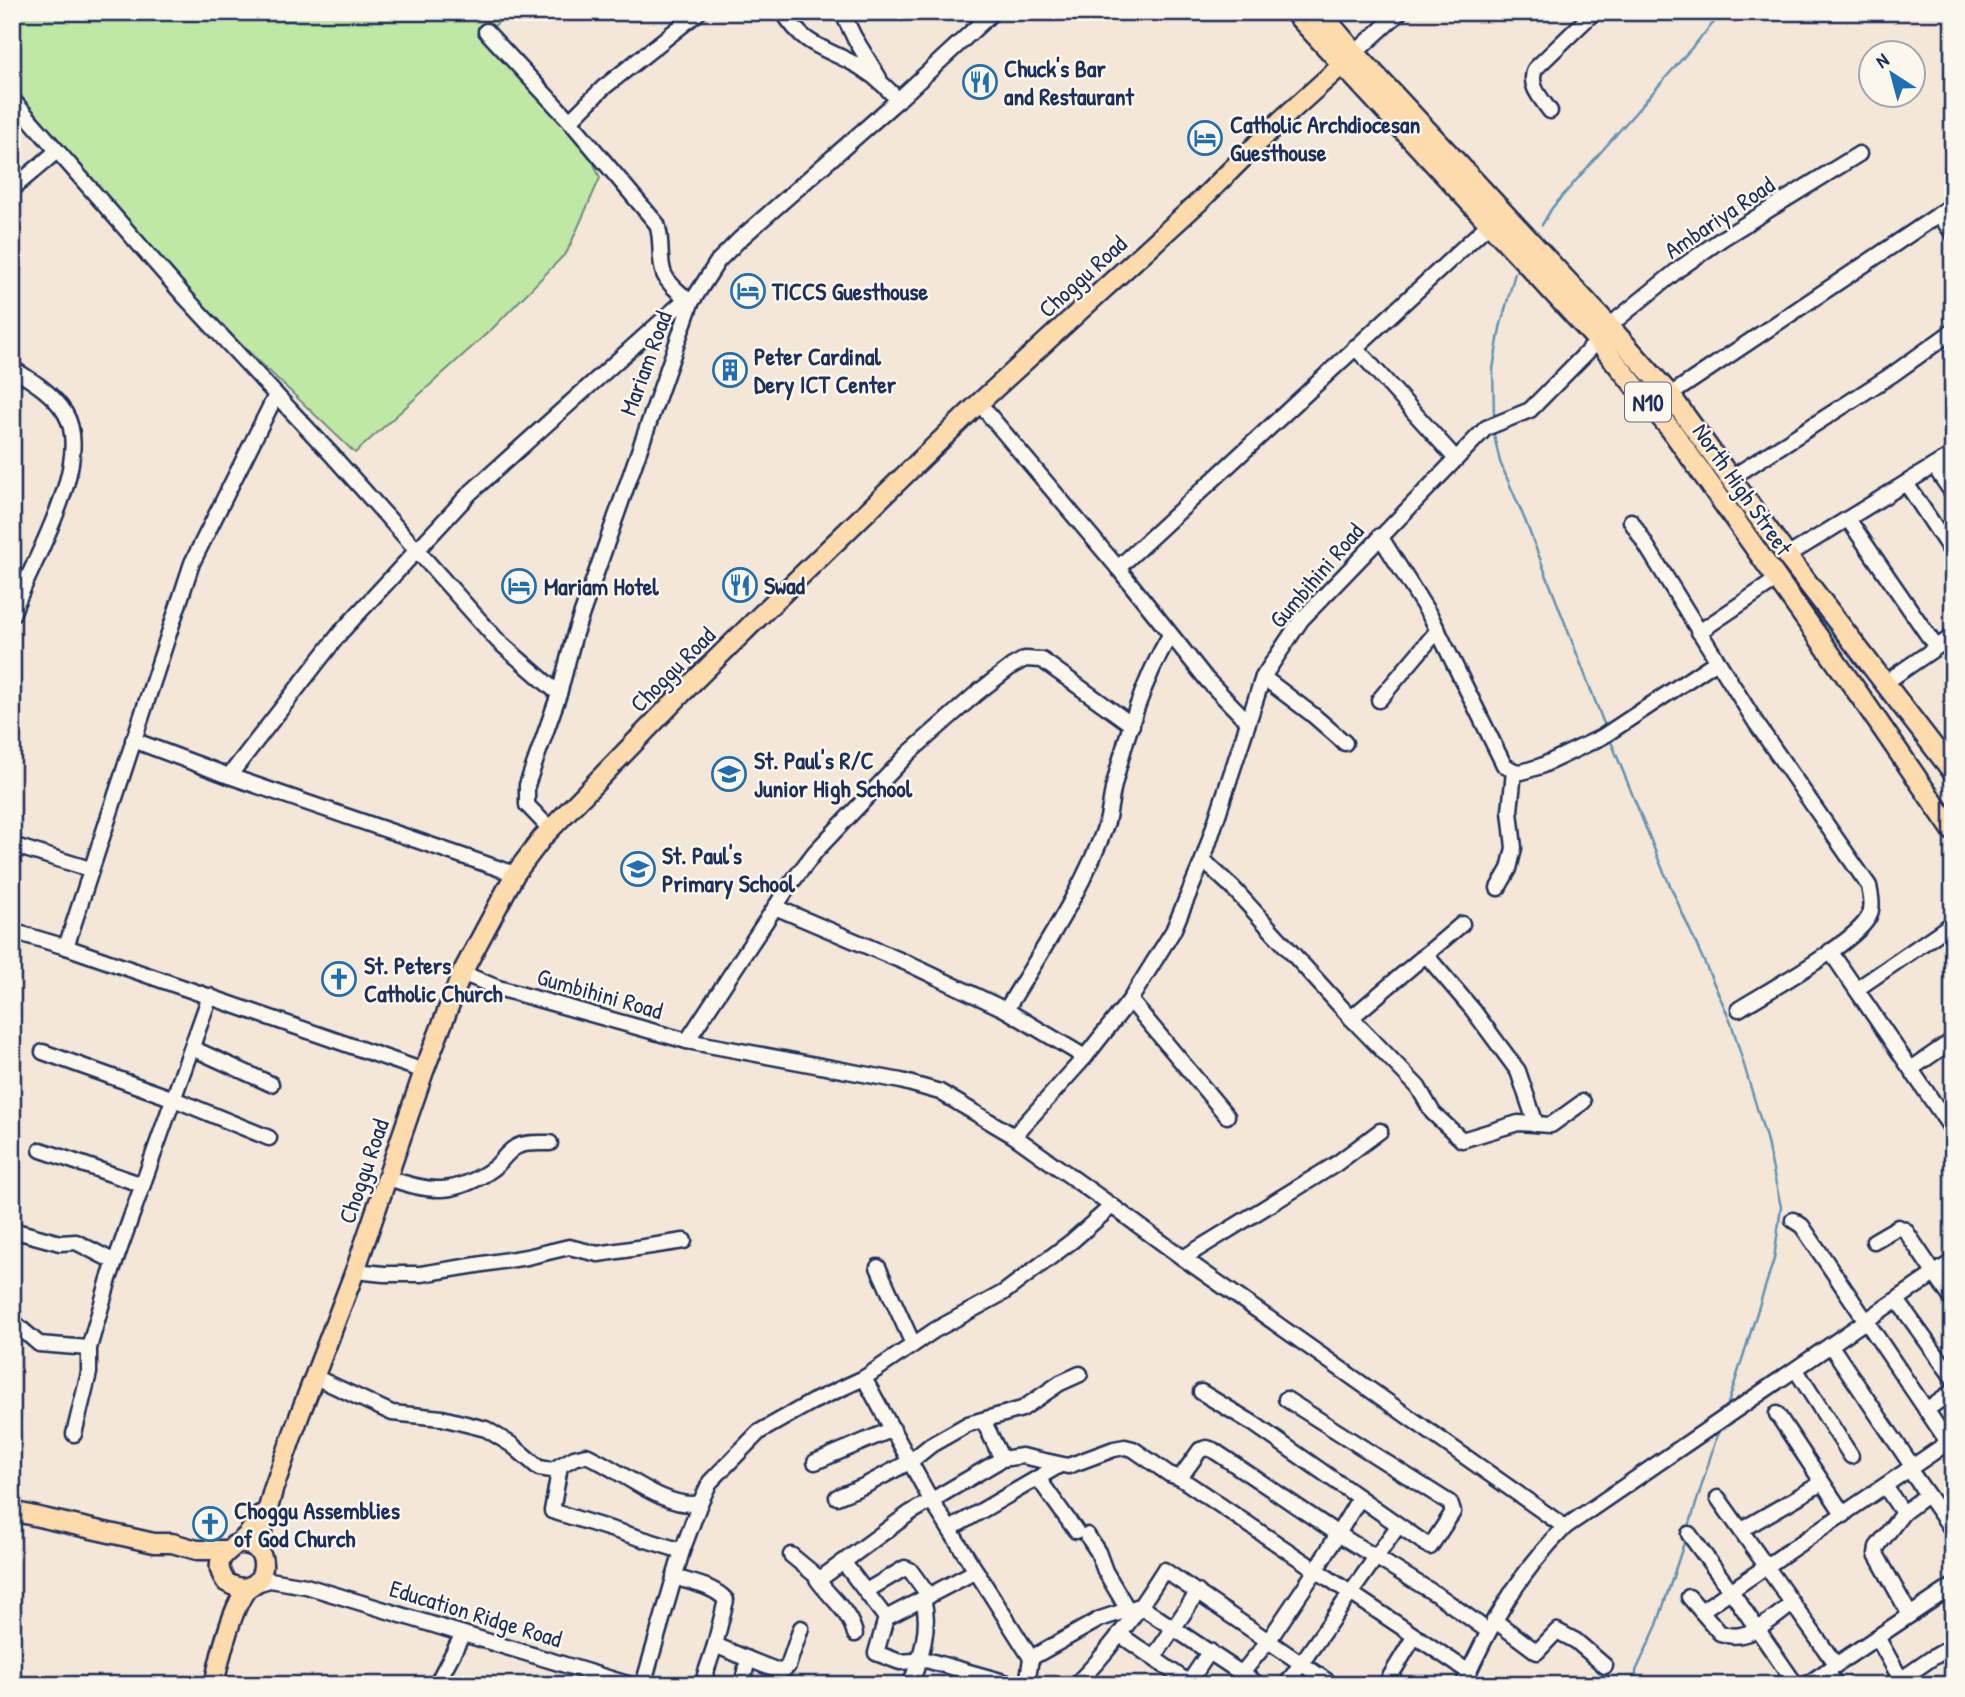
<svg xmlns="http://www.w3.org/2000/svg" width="1965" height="1697" font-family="'Patrick Hand',sans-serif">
	<rect width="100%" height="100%" fill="#f4e7d8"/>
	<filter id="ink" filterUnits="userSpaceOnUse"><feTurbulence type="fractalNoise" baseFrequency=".0143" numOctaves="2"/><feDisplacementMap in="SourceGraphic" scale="14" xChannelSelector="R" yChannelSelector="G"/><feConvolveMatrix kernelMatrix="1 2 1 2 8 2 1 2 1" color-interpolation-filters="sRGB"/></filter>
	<g filter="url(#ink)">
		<!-- green -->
		<polygon fill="#bfe8a4" stroke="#6d8c81" stroke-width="2" points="12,12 509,12 488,32 571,109 600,178 567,252 494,327 355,453 199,304 12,91"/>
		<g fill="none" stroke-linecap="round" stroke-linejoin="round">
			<!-- stream -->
			<g stroke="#6194b6" stroke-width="2.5">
				<polyline points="1542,225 1552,208 1723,12"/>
				<polyline points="1494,415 1493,369 1500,328 1515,273"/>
				<polyline points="1494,435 1500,462 1525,520 1606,729"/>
				<polyline points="1610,739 1660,863 1731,1022 1766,1138 1781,1207 1774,1259 1726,1410"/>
				<polyline points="1688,1530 1719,1429"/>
				<polyline points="1636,1685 1636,1671 1657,1625 1685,1540"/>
			</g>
			<!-- minor casing -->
			<g stroke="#1b2f5e" stroke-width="19">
				<g id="minor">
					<path d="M 783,12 C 803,43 816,45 847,60 C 866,69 884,84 898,100"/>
					<polyline points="842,12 854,37 879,78"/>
					<path d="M 486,31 L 570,121 L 657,224 C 663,241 658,258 664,274 C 669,286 682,294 691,303"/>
					<polyline points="1355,53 1400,12"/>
					<polyline points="12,99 185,297 332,455 498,641 559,694"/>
					<path d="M 1550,111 C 1540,97 1528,85 1535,69 L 1594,12"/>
					<polyline points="570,121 603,88 699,12"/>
					<polyline points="12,189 57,151"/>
					<polyline points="1939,214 1953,234"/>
					<polyline points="1609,326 1679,269 1723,238 1859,154"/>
					<polyline points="1355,347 1456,459"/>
					<path d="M 12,368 C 31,380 53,393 65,413 C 95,462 29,566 12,615"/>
					<polyline points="1670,395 1953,205"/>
					<polyline points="979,403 1118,568 1207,680 1247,721"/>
					<polyline points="1934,466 1953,494"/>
					<polyline points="1731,478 1893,374 1953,331"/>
					<polyline points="1906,483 1953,554"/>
					<polyline points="1848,519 1936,647"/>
					<path d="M 1631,521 L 1756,723 L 1869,886 C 1871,897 1874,908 1868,918 C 1853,944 1768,991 1739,1009"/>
					<polyline points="1380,536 1432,619 1504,765 1514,771 1522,772 1541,766 1602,737 1717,661"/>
					<polyline points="1787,556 1953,454"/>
					<polyline points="1118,568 1490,223"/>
					<polyline points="1699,632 1776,580"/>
					<polyline points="1263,677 1313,715 1345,743"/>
					<polyline points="1886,682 1953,636"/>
					<polyline points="1379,700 1438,630"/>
					<polyline points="133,740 229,776 515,874"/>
					<polyline points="229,776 341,632 470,493 686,299"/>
					<polyline points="551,830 527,805 527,785 559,694 575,633 691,303 718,261 740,239 898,100 993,12"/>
					<polyline points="12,845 90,869"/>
					<polyline points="1203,860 1233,888 1351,1018 1418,1087 1433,1113 1462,1140 1518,1123 1551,1125 1583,1102"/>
					<polyline points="1498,888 1509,869 1514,848 1510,811 1514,771"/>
					<polyline points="775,907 909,964 1006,1010 1085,1057"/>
					<polyline points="12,931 66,947 424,1071"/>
					<polyline points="66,947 192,563 276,395"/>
					<polyline points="1830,951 1953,1131"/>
					<polyline points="1426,955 1473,1010 1518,1071 1536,1124"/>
					<polyline points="462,973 498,988 687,1041 901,1081 940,1092 1014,1136 1112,1206"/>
					<polyline points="1857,989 1953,923"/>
					<polyline points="1130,1000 1227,1116"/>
					<path d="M 1006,1010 C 1042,950 1084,889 1107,822 C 1110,810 1111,797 1114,785 C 1127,733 1143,681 1170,635"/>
					<polyline points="1351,1018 1462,924"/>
					<polyline points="687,1041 789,886 815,852 909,753 977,693 1012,666 1025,659 1042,660 1132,725"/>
					<polyline points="192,1048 271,1084"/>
					<polyline points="43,1052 174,1099 269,1138"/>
					<polyline points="1911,1069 1953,1040"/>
					<polyline points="1014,1136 1085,1057 1130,1000 1173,931 1203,860 1263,677 1301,620 1486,428 1530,410 1598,341"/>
					<polyline points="41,1150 143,1185"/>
					<path d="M 386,1177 C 429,1193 455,1196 494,1168 C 502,1161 508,1150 518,1146 C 526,1142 540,1143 550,1143"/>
					<polyline points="1793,1220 1802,1226 1952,1448"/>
					<polyline points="12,1230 60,1243 76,1242 115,1262"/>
					<polyline points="1874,1241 1898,1227 1905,1230 1953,1301"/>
					<polyline points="1183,1258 1336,1164 1380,1131"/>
					<polyline points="878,1267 913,1344"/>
					<polyline points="355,1271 384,1274 421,1274 527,1257 569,1247 598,1254 684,1241"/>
					<polyline points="1897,1300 1953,1378"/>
					<polyline points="12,1321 39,1344 89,1348"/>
					<polyline points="1831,1346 1912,1466"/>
					<polyline points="1796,1370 1851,1456"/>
					<path d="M 315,1377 L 392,1413 L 442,1418 L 486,1429 L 512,1445 L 539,1468 L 552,1470 L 574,1458 L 586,1455 C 618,1468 666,1511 700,1503 L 710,1482 L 759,1432 L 812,1402 L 864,1378 L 935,1330 L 1003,1293 L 1072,1241 L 1112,1206 L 1183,1258 L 1565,1527"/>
					<polyline points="864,1378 931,1500 1031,1658 1027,1685"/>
					<polyline points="1201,1392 1254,1424 1430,1547 1453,1512 1450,1503 1286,1399"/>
					<polyline points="1926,1410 1953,1391"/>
					<polyline points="1777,1414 1844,1515"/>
					<polyline points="983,1420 1002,1459"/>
					<polyline points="74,1434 89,1373 89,1348 109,1279 210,996"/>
					<polyline points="815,1462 893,1429"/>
					<polyline points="560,1466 552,1511 682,1551"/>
					<polyline points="1909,1469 1953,1531"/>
					<polyline points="1038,1478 1076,1531"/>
					<polyline points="1180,1478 1200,1450 1207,1448 1213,1450 1338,1534 1442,1598 1488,1631"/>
					<polyline points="1885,1486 1903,1513 1877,1547 1876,1554 1910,1615"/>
					<polyline points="837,1497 866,1485 911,1461 931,1445 968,1424 1022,1409 1060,1383 1080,1374"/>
					<polyline points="1718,1498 1836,1665"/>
					<polyline points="1359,1499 1316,1570 1469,1672"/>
					<polyline points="1903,1513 1927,1495"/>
					<polyline points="950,1529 1060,1465"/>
					<polyline points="1741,1530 1822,1483"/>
					<polyline points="1689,1534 1731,1591 1796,1685"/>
					<polyline points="1087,1535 1098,1552 1105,1571 1128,1610"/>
					<polyline points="791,1555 820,1579 910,1513 1002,1459 1022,1456 1068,1466 1114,1449 1125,1447 1133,1449 1169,1474 1180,1478 1316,1570 1269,1640 1242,1673"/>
					<polyline points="844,1563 886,1618"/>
					<polyline points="976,1571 886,1618 876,1653 900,1662 926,1660 1015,1685"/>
					<path d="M 674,1577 C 692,1583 714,1586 726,1600 L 715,1645"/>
					<path d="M 817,1579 C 830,1598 849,1610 855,1634"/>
					<polyline points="253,1585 270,1580 306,1586 631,1685"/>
					<polyline points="866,1591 905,1568 910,1570 929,1596"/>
					<path d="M 1689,1597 L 1720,1633 C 1747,1644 1772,1619 1792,1604"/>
					<polyline points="1701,1611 1953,1439"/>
					<polyline points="1494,1620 1537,1652 1557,1631 1576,1641 1605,1666"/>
					<polyline points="1119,1634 1192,1685"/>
					<polyline points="1877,1637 1904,1685"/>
					<polyline points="1154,1657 1198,1592"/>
					<polyline points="1031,1658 1100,1619 1140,1606 1259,1685"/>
					<polyline points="748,1659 781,1672 788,1666 801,1628"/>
					<polyline points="1827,1671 1836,1685"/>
					<polyline points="705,1675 715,1645 748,1659 742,1685"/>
					<polyline points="436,1685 463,1634"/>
					<polyline points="643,1685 682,1551 700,1503"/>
					<path d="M 910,1685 C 921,1658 931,1627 923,1599"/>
					<path d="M 1075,1685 C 1110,1651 1139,1610 1164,1570 L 1333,1685"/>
					<polyline points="1187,1685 1210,1651"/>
					<polyline points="1286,1685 1398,1526"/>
					<polyline points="1385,1685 1414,1637"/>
					<path d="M 1463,1685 C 1489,1626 1519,1573 1565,1527 L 1953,1261"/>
					<polyline points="1806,1685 1953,1586"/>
					<polyline points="1893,1685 1932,1658 1953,1646"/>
				</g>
			</g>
			<!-- major casing -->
			<g stroke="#1b2f5e" stroke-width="23">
				<g id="major">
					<polyline points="12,1511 154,1543 172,1543 197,1550 226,1550"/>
					<path d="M 234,1545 C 279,1535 268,1608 226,1582 C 207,1555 235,1550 248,1534 C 253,1528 257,1521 260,1515"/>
					<polyline points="257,1550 273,1490 300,1414 355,1271 424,1071 462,973 515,874 543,837 694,681 775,601 979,403 1201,200 1280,121 1352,56"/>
					<path d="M 214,1685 C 219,1661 233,1601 250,1586"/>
				</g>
			</g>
			<!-- highway casing -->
			<g stroke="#1b2f5e" stroke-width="24">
				<g id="highway">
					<polyline points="1294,12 1598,341 1672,431 1863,700 1953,831"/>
					<polyline points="1320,12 1355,53 1609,326 1670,395 1787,556 1953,772"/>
				</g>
			</g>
			<!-- minor -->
			<use href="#minor" stroke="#fbf7ec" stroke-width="14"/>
			<!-- major -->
			<use href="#major" stroke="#fedbac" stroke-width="18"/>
			<!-- highway -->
			<use href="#highway" stroke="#fedbac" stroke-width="19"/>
		</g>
	</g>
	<!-- icons -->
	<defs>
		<g id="restaurant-ring" transform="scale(1.75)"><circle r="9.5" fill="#fbf7ec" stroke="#1f6fb2" stroke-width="1.5"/><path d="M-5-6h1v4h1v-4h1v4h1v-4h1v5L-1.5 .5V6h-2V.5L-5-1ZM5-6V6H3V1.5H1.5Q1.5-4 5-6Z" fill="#1f6fb2"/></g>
		<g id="hotel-ring" transform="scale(1.75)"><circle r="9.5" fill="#fbf7ec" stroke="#1f6fb2" stroke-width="1.5"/><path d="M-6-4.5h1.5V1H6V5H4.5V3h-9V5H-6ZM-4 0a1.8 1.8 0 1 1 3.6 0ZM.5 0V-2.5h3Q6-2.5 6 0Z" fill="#1f6fb2"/></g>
		<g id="building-ring" transform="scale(1.75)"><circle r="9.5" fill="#fbf7ec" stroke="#1f6fb2" stroke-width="1.5"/><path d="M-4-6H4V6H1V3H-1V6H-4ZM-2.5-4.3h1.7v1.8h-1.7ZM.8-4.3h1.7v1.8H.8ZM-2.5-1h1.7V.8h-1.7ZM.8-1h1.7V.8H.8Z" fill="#1f6fb2"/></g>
		<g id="school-ring" transform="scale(1.75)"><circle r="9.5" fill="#fbf7ec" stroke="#1f6fb2" stroke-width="1.5"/><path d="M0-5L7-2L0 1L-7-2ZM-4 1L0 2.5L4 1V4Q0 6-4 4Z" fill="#1f6fb2"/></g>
		<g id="church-ring" transform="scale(1.75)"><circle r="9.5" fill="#fbf7ec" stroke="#1f6fb2" stroke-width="1.5"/><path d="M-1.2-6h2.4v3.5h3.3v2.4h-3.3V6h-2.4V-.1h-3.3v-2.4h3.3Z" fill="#1f6fb2"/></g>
	</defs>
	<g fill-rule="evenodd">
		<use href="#restaurant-ring" x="980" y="82"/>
		<use href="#hotel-ring" x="1205" y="138"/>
		<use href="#hotel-ring" x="748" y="291"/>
		<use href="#building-ring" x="730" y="370"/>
		<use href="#restaurant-ring" x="740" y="585"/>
		<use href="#hotel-ring" x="519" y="586"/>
		<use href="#school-ring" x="729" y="774"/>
		<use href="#school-ring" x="638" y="869"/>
		<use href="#church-ring" x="339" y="979"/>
		<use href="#church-ring" x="210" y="1524"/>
	</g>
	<g text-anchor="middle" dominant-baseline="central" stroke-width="5" stroke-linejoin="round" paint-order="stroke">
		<!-- shield labels -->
		<rect fill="#fbf7ec" stroke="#5e6b89" stroke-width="2" x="1625" y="382.5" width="46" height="39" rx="5"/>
		<g font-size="23" font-weight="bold" fill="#1b2f5e">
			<text x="1648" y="402">N10</text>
		</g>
		<!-- poi labels -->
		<g font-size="24" font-weight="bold" fill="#1b2f5e" stroke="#fbf7ec" text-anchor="start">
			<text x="1004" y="68">Chuck's Bar<tspan x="1004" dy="28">and Restaurant</tspan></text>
			<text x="1230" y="124">Catholic Archdiocesan<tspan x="1230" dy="28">Guesthouse</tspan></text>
			<text x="772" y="291">TICCS Guesthouse</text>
			<text x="754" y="356">Peter Cardinal<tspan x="754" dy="28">Dery ICT Center</tspan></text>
			<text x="764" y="585">Swad</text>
			<text x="544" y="586">Mariam Hotel</text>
			<text x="754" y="760">St. Paul's R/C<tspan x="754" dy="28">Junior High School</tspan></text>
			<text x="662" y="855">St. Paul's<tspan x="662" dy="28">Primary School</tspan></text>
			<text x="364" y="965">St. Peters<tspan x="364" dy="28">Catholic Church</tspan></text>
			<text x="234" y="1510">Choggu Assemblies<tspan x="234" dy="28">of God Church</tspan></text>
		</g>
		<!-- street labels -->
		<g font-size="24" fill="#1b2f5e" stroke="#fbf7ec">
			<text transform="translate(1719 217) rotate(-34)">Ambariya Road</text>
			<text transform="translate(1082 276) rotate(-42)">Choggu Road</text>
			<text transform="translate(645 363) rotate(-70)">Mariam Road</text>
			<text transform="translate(1743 489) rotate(55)">North High Street</text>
			<text transform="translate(1316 575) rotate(-49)">Gumbihini Road</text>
			<text transform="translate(672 669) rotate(-45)">Choggu Road</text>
			<text transform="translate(600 993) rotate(16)">Gumbihini Road</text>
			<text transform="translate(363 1171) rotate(-71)">Choggu Road</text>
			<text transform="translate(476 1613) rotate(17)">Education Ridge Road</text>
		</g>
	</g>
	<!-- margin -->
	<rect width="1965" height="1697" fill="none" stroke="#fbf7ec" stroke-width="42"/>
	<rect x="21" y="21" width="1923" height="1655" fill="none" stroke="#1b2f5e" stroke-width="2.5" filter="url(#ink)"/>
	<!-- north arrow -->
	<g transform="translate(1892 74) rotate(324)"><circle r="33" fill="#fbf7ec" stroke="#a1a7b3" stroke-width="2"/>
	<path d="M0-5L12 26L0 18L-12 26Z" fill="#1f6fb2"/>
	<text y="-10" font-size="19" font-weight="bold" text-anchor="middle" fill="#1b2f5e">N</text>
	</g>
</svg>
